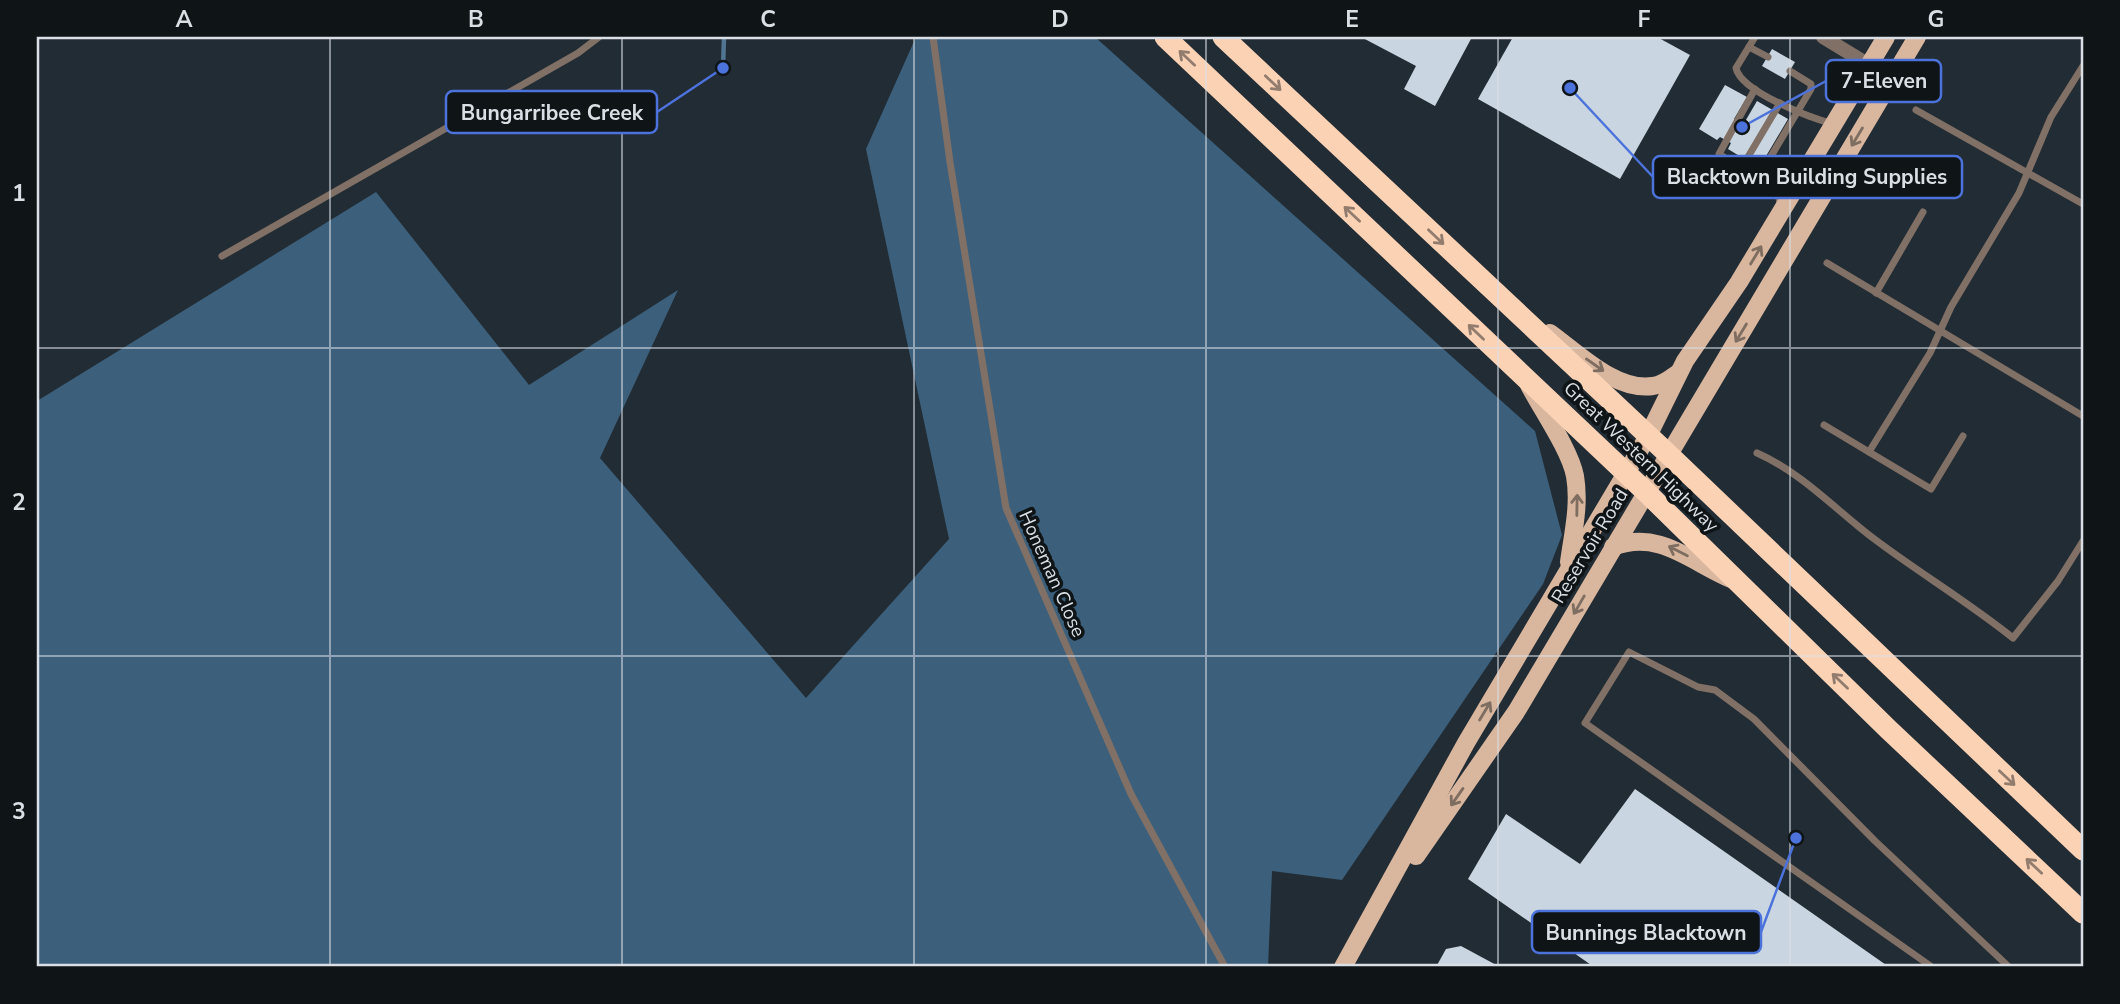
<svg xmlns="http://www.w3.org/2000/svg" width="2120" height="1004" font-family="'Nunito Sans',sans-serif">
	<rect width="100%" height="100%" fill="#222c34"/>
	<!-- forest -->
	<polygon fill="#3c607c" points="916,37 1095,37 1535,431 1562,535 1543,584 1342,880 1272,871 1268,967 46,967 37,962 37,401 376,192 529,385 678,290 600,458 806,698 949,539 866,149"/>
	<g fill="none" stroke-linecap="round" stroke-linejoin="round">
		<!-- stream -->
		<polyline stroke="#517693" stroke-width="4.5" points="723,68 724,37"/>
	</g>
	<!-- building -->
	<g fill="#c9d6e1">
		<polygon points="1361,37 1472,37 1435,106 1404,89 1416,66"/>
		<polygon points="1513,37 1657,37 1690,55 1620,179 1478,99"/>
		<polygon points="1772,49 1795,62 1785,79 1762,66"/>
		<polygon points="1725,85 1747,97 1734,119 1743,125 1757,101 1788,119 1759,168 1728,149 1731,143 1720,137 1717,140 1699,129"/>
		<polygon points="1635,789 1889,967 1594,967 1468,879 1506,814 1580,864"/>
		<polygon points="1461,946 1500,967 1436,967 1446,949"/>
	</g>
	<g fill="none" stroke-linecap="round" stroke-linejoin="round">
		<!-- lane -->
		<g stroke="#817065" stroke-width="7">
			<polyline points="933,37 950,162 1006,508 1131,794 1225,967"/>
			<path d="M 1755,37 L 1736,68 C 1741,92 1811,118 1833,124"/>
			<polyline points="1749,47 1768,57"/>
			<polyline points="1755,89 1719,154 1778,194 1781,207"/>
			<polyline points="1916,110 2083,204"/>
			<polyline points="1742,167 1780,103"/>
			<polyline points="1758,178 1811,89 1811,84 1790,71"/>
			<polyline points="222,256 578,53 599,37"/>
			<polyline points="1827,263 2083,416"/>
			<polyline points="1876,293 1923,212"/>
			<polyline points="1824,425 1869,452"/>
			<polyline points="1963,436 1931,489 1869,452 1930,353 1951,307 2019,193 2051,117 2083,66"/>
			<path d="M 1757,453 C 1800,472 1832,506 1869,535 C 1916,571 1967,601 2013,638 L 2058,581 L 2083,541"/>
			<polyline points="1932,967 1585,723 1629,652 1698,687 1715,690 1754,719 1875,841 2009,967"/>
		</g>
		<!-- street -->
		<polyline stroke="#817065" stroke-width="14" points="1823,37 1892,79"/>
		<!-- primary -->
		<g stroke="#d9b69e" stroke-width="18">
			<path d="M 1550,333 C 1578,353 1616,392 1653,386 C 1663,385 1671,378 1678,373"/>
			<path d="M 1529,385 C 1542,410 1570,450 1575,476 C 1580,505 1573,533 1569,562"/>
			<path d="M 1613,547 C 1659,529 1691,562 1731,579"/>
			<polyline points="1416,856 1516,712 1917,37"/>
			<polyline points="1343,967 1466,743 1648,436 1685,361 1739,282 1886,37"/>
		</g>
		<!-- highway -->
		<g stroke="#fcd2b5" stroke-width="21">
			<polyline points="1165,37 1646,492 1888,729 2083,913"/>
			<polyline points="1223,37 1668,454 2083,850"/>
		</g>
	</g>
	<!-- one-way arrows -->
	<defs><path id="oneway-shaft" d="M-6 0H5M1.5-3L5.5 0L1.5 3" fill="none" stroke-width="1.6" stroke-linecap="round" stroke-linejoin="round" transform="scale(1.75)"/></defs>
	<g stroke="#917c6e">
		<use href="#oneway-shaft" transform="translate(1187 58) rotate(-137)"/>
		<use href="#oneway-shaft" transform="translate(1273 83) rotate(43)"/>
		<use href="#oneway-shaft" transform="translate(1352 214) rotate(-137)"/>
		<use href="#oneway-shaft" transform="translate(1436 237) rotate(44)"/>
		<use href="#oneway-shaft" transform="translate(1476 332) rotate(-136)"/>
		<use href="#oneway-shaft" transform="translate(1840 681) rotate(-136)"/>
		<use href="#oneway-shaft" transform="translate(2007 778) rotate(43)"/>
		<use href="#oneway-shaft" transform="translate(2034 866) rotate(-137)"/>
	</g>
	<g stroke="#7e6d61">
		<use href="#oneway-shaft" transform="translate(1857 137) rotate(121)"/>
		<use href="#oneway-shaft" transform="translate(1756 255) rotate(-59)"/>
		<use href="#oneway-shaft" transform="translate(1741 333) rotate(121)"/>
		<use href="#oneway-shaft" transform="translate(1595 365) rotate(35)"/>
		<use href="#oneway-shaft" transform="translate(1577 505) rotate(-89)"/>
		<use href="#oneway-shaft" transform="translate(1678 551) rotate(-153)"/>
		<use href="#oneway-shaft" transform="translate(1579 605) rotate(120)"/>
		<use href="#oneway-shaft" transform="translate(1485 711) rotate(-59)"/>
		<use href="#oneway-shaft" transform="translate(1457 797) rotate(125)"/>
	</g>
	<!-- grid -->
	<path fill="none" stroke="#d9dfe5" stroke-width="2" stroke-opacity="0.55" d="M 330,37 L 330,967M 622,37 L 622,967M 914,37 L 914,967M 1206,37 L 1206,967M 1498,37 L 1498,967M 1790,37 L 1790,967M 37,348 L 2083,348M 37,656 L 2083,656"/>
	<g text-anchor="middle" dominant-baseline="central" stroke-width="7" stroke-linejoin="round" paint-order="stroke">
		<!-- street labels -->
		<g font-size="19" fill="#d9dfe5" stroke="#0f1417">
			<text transform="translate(1641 457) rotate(44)">Great Western Highway</text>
			<text transform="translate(1590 546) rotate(-59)">Reservoir Road</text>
			<text transform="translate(1052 574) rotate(66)">Honeman Close</text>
		</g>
	</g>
	<!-- callouts -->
	<path fill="none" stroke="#4c72db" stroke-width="2.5" d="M1742 127L1826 81M723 68L657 112M1570 88L1653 177M1796 838L1761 932"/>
	<g fill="#4c72db" stroke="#0f1417" stroke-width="2.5">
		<circle cx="1742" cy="127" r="7"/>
		<circle cx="723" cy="68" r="7"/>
		<circle cx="1570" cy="88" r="7"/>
		<circle cx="1796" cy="838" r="7"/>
	</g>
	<g fill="#0f1417" stroke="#4c72db" stroke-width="2.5">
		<rect x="1826" y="60" width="115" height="42" rx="7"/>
		<rect x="446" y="91" width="211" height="42" rx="7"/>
		<rect x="1653" y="156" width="309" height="42" rx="7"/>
		<rect x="1532" y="911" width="229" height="42" rx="7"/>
	</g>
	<g font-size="21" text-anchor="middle" font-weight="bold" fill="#d9dfe5">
		<text x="1884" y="88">7-Eleven</text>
		<text x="552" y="120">Bungarribee Creek</text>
		<text x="1807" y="184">Blacktown Building Supplies</text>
		<text x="1646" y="940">Bunnings Blacktown</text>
	</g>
	<!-- border -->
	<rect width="2120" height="1004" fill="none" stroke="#0f1417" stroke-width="77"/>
	<rect x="38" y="38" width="2044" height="927" fill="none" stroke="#d9dfe5" stroke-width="2.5"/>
	<g font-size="23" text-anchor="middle" font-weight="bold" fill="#d9dfe5">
		<text x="184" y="27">A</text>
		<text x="476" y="27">B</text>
		<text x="768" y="27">C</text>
		<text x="1060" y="27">D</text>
		<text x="1352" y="27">E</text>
		<text x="1644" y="27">F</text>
		<text x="1936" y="27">G</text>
		<text x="19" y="201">1</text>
		<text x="19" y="510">2</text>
		<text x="19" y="819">3</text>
	</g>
</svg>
